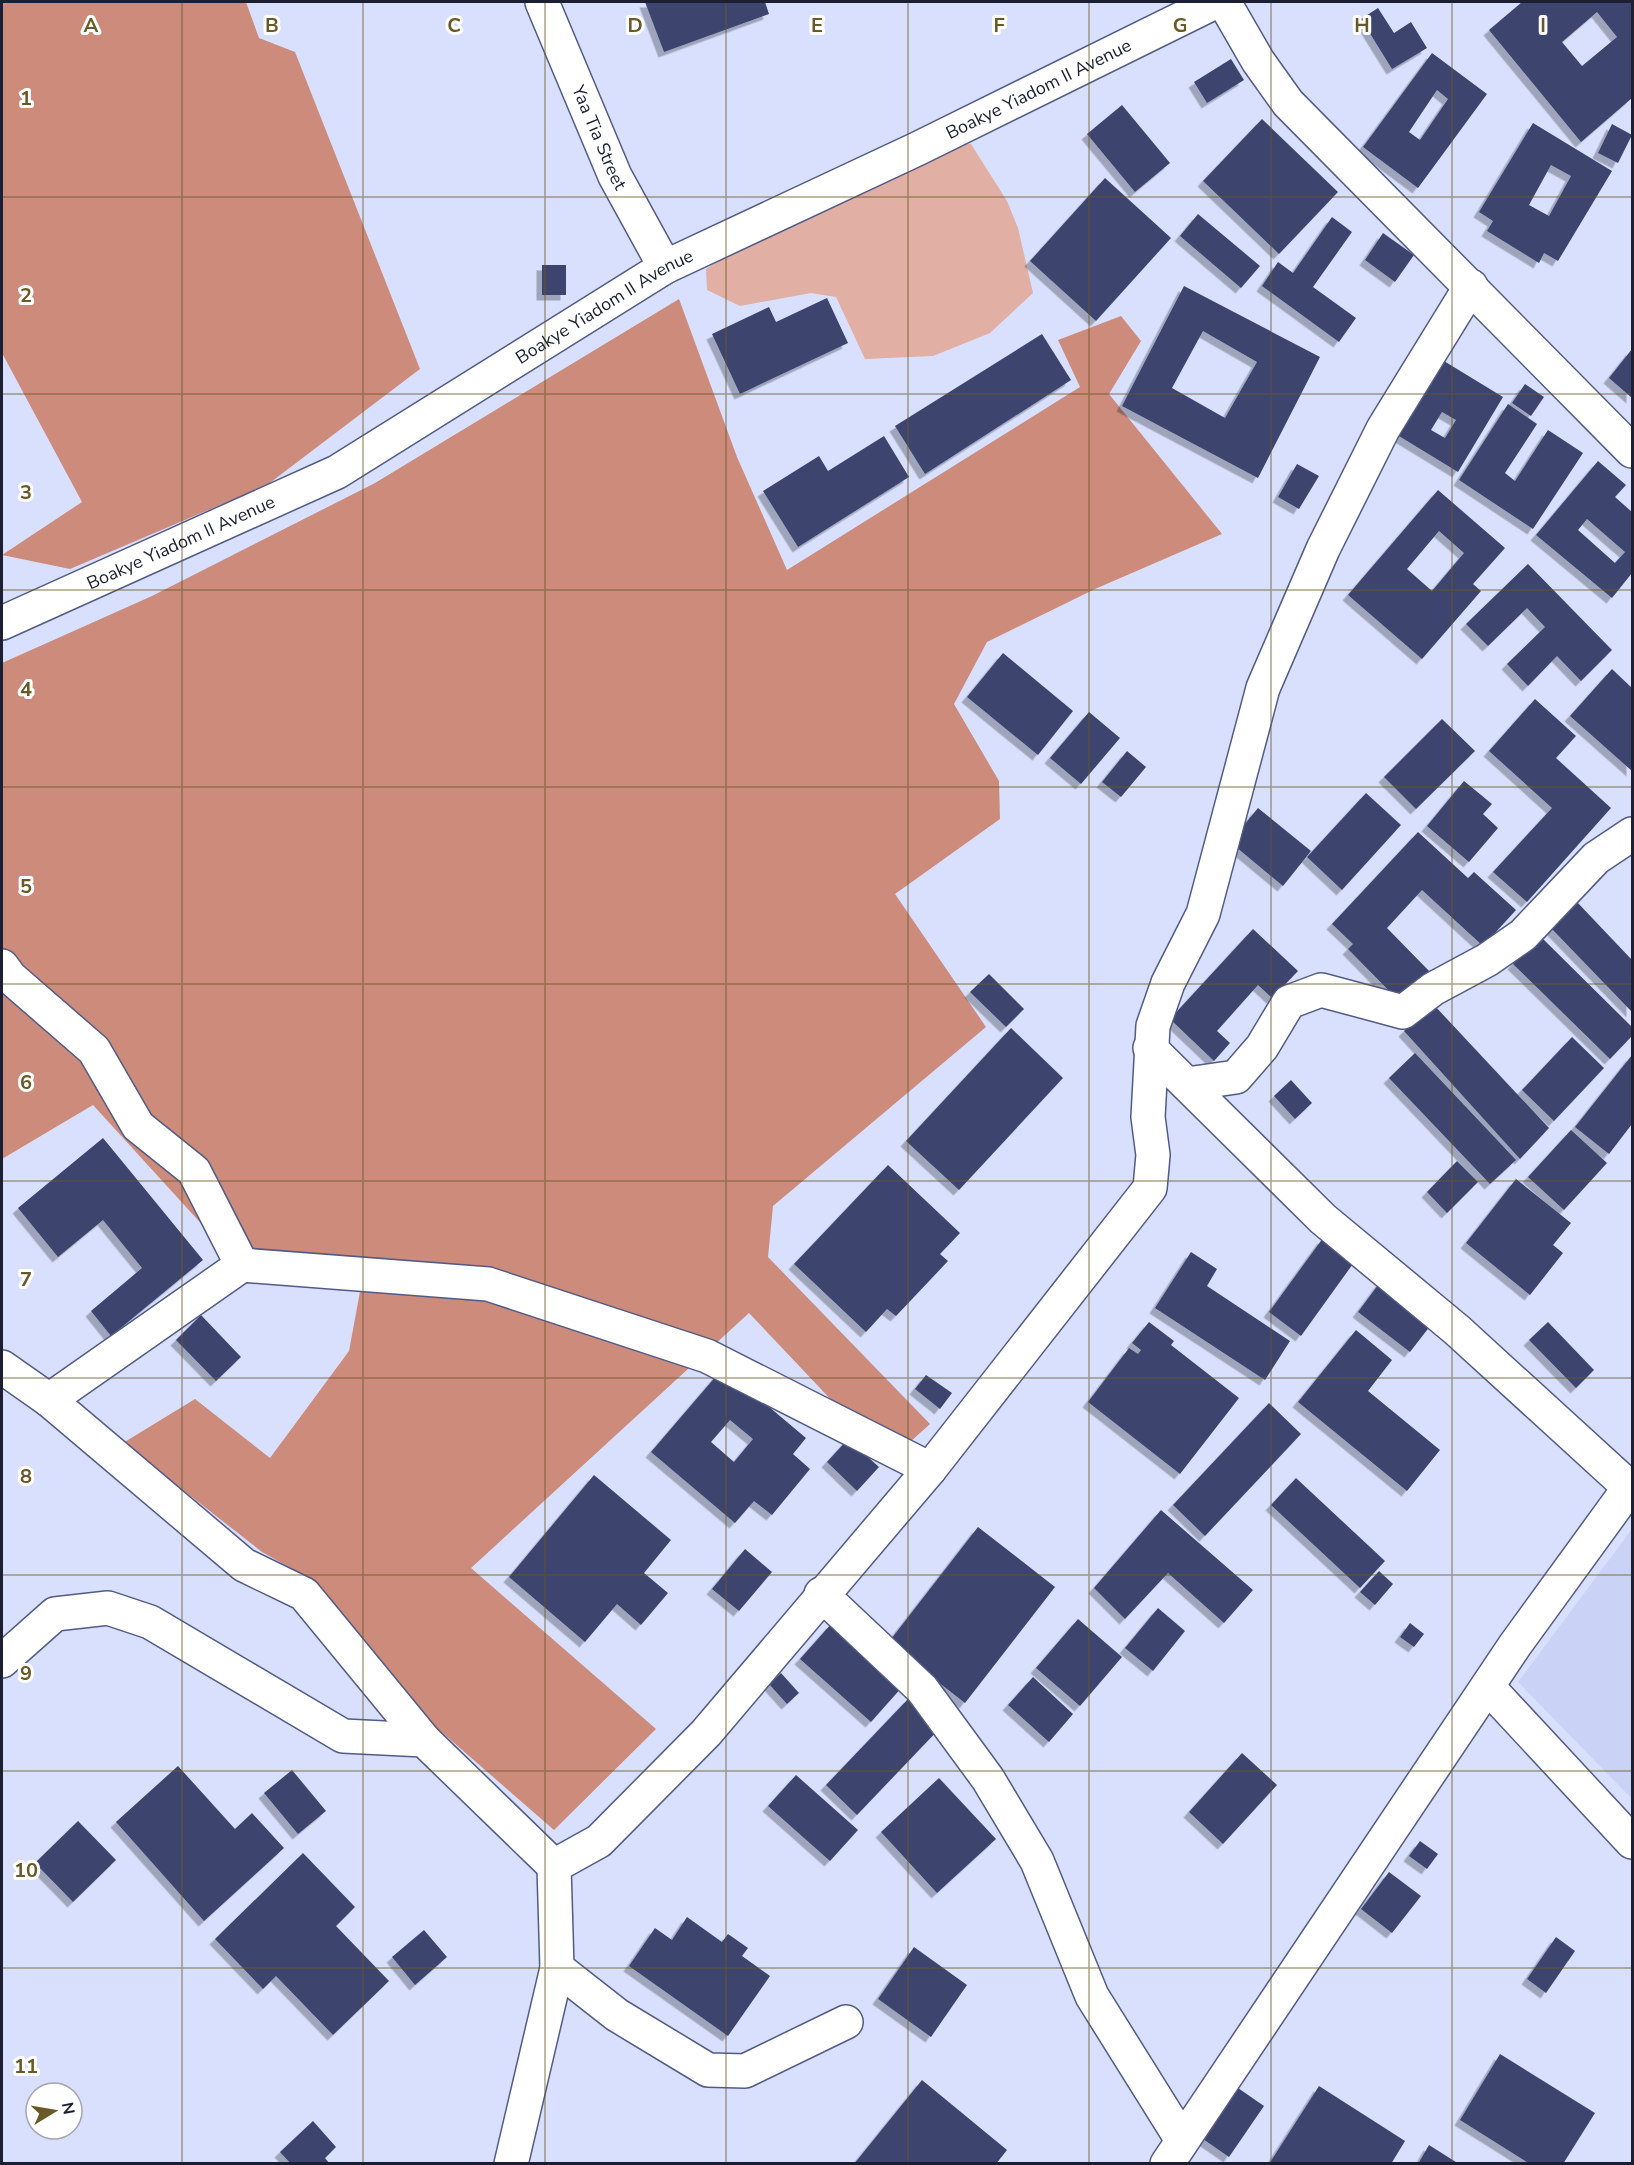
<svg xmlns="http://www.w3.org/2000/svg" width="1634" height="2165" font-family="'Nunito Sans',sans-serif">
	<defs>
		<filter id="shadow"><feDropShadow dx="-5.5" dy="5.5" stdDeviation="0" flood-color="#0004"/></filter>
	</defs>
	<rect width="100%" height="100%" fill="#d8e0fe"/>
	<!-- built -->
	<polygon fill="#cad3f5" points="1632,1529 1632,1799 1518,1682"/>
	<!-- green -->
	<polygon fill="#e1afa3" points="950,144 971,144 1007,201 1018,228 1033,293 990,333 933,356 865,359 836,297 811,293 740,306 707,290 706,269 762,233"/>
	<!-- forest -->
	<g fill="#cd8b7c">
		<polygon points="2,2 246,2 259,38 295,52 420,369 267,485 70,569 2,555 82,502 2,353"/>
		<polygon points="679,299 737,457 787,570 1080,387 1058,340 1121,316 1141,341 1109,394 1222,534 1095,589 987,642 954,704 999,781 1000,819 895,894 986,1027 773,1206 768,1257 930,1424 889,1461 749,1313 471,1568 656,1729 554,1830 414,1708 316,1582 262,1552 123,1443 195,1399 270,1458 349,1351 364,1270 228,1253 93,1105 2,1159 2,663 152,596 375,483"/>
	</g>
	<!-- building -->
	<g fill="#3c456e" fill-rule="evenodd" filter="url(#shadow)">
		<polygon points="645,2 765,2 769,14 664,52"/>
		<path d="M 1522,2 L 1632,2 L 1632,98 L 1581,142 L 1489,30 ZM 1597,12 L 1617,37 L 1582,66 L 1562,42 Z"/>
		<polygon points="1378,8 1394,33 1411,22 1427,48 1392,69 1361,19"/>
		<path d="M 1432,53 L 1487,94 L 1418,188 L 1363,147 ZM 1437,90 L 1448,99 L 1420,140 L 1409,132 Z"/>
		<polygon points="1231,59 1244,80 1207,103 1194,82"/>
		<polygon points="1122,105 1170,163 1135,192 1087,134"/>
		<polygon points="1262,119 1338,192 1279,254 1203,181"/>
		<path d="M 1533,123 L 1612,171 L 1558,261 L 1544,253 L 1539,263 L 1487,231 L 1493,221 L 1479,212 ZM 1551,165 L 1571,176 L 1549,216 L 1529,205 Z"/>
		<polygon points="1612,124 1632,135 1618,163 1598,153"/>
		<polygon points="1105,178 1171,238 1096,321 1030,261"/>
		<polygon points="1198,214 1260,266 1241,288 1180,236"/>
		<polygon points="1332,217 1352,232 1313,287 1356,318 1339,342 1262,286 1278,262 1293,273"/>
		<polygon points="1383,233 1414,255 1395,282 1365,260"/>
		<rect x="542" y="265" width="24" height="30"/>
		<path d="M 1184,286 L 1320,357 L 1258,478 L 1122,406 ZM 1203,331 L 1257,362 L 1225,418 L 1172,388 Z"/>
		<polygon points="827,298 848,343 740,394 712,334 769,307 776,322"/>
		<polygon points="1042,334 1071,380 925,474 895,426"/>
		<polygon points="1632,349 1632,398 1609,378"/>
		<path d="M 1439,358 L 1503,397 L 1458,472 L 1394,433 ZM 1442,412 L 1456,420 L 1445,438 L 1431,430 Z"/>
		<polygon points="1525,384 1544,397 1531,416 1512,403"/>
		<polygon points="1508,404 1537,424 1505,473 1515,481 1548,430 1583,453 1533,529 1459,480"/>
		<polygon points="884,436 909,477 798,547 763,491 819,456 828,471"/>
		<path d="M 1598,461 L 1626,485 L 1615,497 L 1632,512 L 1632,573 L 1612,598 L 1536,535 ZM 1587,519 L 1625,552 L 1615,563 L 1578,530 Z"/>
		<polygon points="1297,464 1319,476 1299,509 1278,497"/>
		<path d="M 1438,490 L 1505,548 L 1473,584 L 1481,591 L 1422,659 L 1348,595 ZM 1439,531 L 1464,553 L 1432,591 L 1407,569 Z"/>
		<polygon points="1528,564 1612,650 1581,681 1557,656 1528,686 1507,664 1545,627 1527,608 1488,646 1466,624"/>
		<polygon points="1003,653 1073,711 1038,755 967,697"/>
		<polygon points="1612,669 1632,688 1632,771 1570,716"/>
		<polygon points="1535,699 1576,736 1556,758 1611,808 1527,902 1493,872 1552,808 1489,751"/>
		<polygon points="1089,712 1120,738 1081,784 1050,758"/>
		<polygon points="1442,719 1475,751 1416,809 1384,777"/>
		<polygon points="1127,751 1146,767 1121,797 1102,782"/>
		<polygon points="1464,781 1492,804 1483,814 1498,828 1469,862 1427,826"/>
		<polygon points="1366,793 1401,825 1342,890 1307,857"/>
		<polygon points="1258,808 1311,851 1283,886 1230,842"/>
		<polygon points="1418,832 1468,878 1474,872 1516,910 1483,946 1422,890 1387,928 1432,974 1402,1004 1348,949 1353,944 1332,924"/>
		<polygon points="1577,902 1632,960 1632,1012 1551,928"/>
		<polygon points="1253,929 1298,971 1272,998 1258,985 1217,1031 1230,1043 1214,1061 1170,1019"/>
		<polygon points="1540,936 1632,1027 1632,1036 1610,1059 1513,964"/>
		<polygon points="989,974 1024,1009 1006,1027 970,992"/>
		<polygon points="1433,1004 1549,1128 1520,1159 1404,1031"/>
		<polygon points="1011,1028 1063,1078 959,1190 906,1141"/>
		<polygon points="1572,1037 1604,1068 1554,1121 1522,1090"/>
		<polygon points="1415,1053 1516,1160 1490,1184 1389,1078"/>
		<polygon points="1632,1055 1632,1124 1609,1154 1575,1127"/>
		<polygon points="1291,1080 1312,1103 1295,1119 1274,1096"/>
		<polygon points="1571,1130 1607,1163 1564,1210 1528,1177"/>
		<polygon points="103,1138 203,1260 111,1336 91,1311 142,1268 103,1220 58,1257 18,1208"/>
		<polygon points="1457,1161 1478,1182 1447,1213 1427,1192"/>
		<polygon points="888,1165 960,1233 940,1254 948,1261 896,1316 887,1309 866,1332 794,1264"/>
		<polygon points="1516,1179 1571,1223 1553,1245 1563,1253 1530,1295 1466,1243"/>
		<polygon points="1323,1238 1355,1261 1301,1336 1269,1312"/>
		<polygon points="1191,1252 1217,1269 1207,1286 1290,1341 1265,1380 1155,1308"/>
		<polygon points="1381,1281 1434,1321 1410,1352 1358,1312"/>
		<polygon points="201,1315 241,1357 216,1381 176,1340"/>
		<polygon points="1149,1322 1174,1341 1171,1345 1239,1398 1180,1474 1088,1402 1129,1348 1138,1354 1141,1350 1132,1343"/>
		<polygon points="1548,1322 1594,1370 1576,1388 1529,1340"/>
		<polygon points="1356,1330 1392,1360 1368,1391 1440,1450 1407,1491 1298,1402"/>
		<path d="M 723,1368 L 806,1438 L 793,1454 L 810,1469 L 772,1515 L 754,1501 L 735,1523 L 651,1452 ZM 730,1420 L 753,1439 L 734,1462 L 711,1442 Z"/>
		<polygon points="926,1375 952,1393 940,1409 915,1389"/>
		<polygon points="1269,1403 1301,1434 1205,1536 1173,1505"/>
		<polygon points="848,1439 879,1467 857,1491 827,1462"/>
		<polygon points="594,1475 671,1540 644,1573 668,1593 641,1625 617,1604 585,1642 509,1577"/>
		<polygon points="1296,1478 1385,1561 1360,1588 1271,1505"/>
		<polygon points="1161,1510 1253,1590 1224,1623 1168,1573 1125,1619 1094,1588"/>
		<polygon points="978,1527 1055,1587 965,1703 888,1643"/>
		<polygon points="745,1549 772,1572 739,1611 712,1589"/>
		<polygon points="1379,1571 1393,1584 1375,1605 1360,1592"/>
		<polygon points="1158,1608 1185,1631 1153,1671 1125,1648"/>
		<polygon points="1078,1619 1122,1657 1080,1706 1036,1668"/>
		<polygon points="832,1623 903,1686 871,1722 800,1659"/>
		<polygon points="1410,1623 1424,1634 1414,1647 1400,1637"/>
		<polygon points="781,1673 799,1693 787,1704 769,1684"/>
		<polygon points="1033,1677 1073,1714 1049,1742 1008,1705"/>
		<polygon points="909,1698 940,1728 857,1815 826,1785"/>
		<polygon points="1242,1753 1277,1785 1223,1844 1189,1812"/>
		<polygon points="178,1766 235,1829 252,1813 284,1848 204,1921 116,1822"/>
		<polygon points="292,1770 326,1811 298,1834 264,1793"/>
		<polygon points="796,1775 858,1830 830,1861 768,1806"/>
		<polygon points="939,1778 996,1839 937,1893 881,1832"/>
		<polygon points="78,1821 116,1860 73,1902 35,1863"/>
		<polygon points="1420,1841 1438,1854 1427,1869 1409,1856"/>
		<polygon points="303,1853 355,1907 336,1926 389,1981 333,2035 276,1976 263,1989 215,1939"/>
		<polygon points="1389,1872 1421,1896 1392,1933 1361,1909"/>
		<polygon points="687,1917 722,1942 728,1934 748,1948 742,1956 770,1976 728,2036 629,1966 655,1928 672,1940"/>
		<polygon points="424,1930 447,1957 415,1985 392,1957"/>
		<polygon points="1556,1937 1575,1951 1546,1993 1527,1979"/>
		<polygon points="914,1947 967,1985 931,2037 878,1999"/>
		<polygon points="1500,2054 1595,2113 1563,2164 1530,2164 1460,2120"/>
		<polygon points="922,2080 1007,2150 996,2164 854,2164"/>
		<polygon points="1319,2086 1405,2141 1391,2164 1269,2164"/>
		<polygon points="1238,2088 1264,2106 1229,2157 1203,2139"/>
		<polygon points="313,2121 336,2147 325,2158 330,2164 291,2164 280,2152"/>
		<polygon points="1429,2145 1459,2164 1418,2164"/>
	</g>
	<g fill="none" stroke-linecap="round" stroke-linejoin="round">
		<!-- street casing -->
		<g stroke="#515b86" stroke-width="36">
			<g id="street">
				<path id="s1" d="M 542,2 L 615,176 L 665,267"/>
				<polyline points="1224,2 1258,61 1288,103 1632,451"/>
				<path id="s2" d="M 2,623 L 337,472 L 665,267 L 917,149 L 1215,2"/>
				<polyline points="2,966 10,977 94,1050 138,1126 194,1171 242,1265"/>
				<polyline points="1150,1048 1323,1219 1457,1330 1630,1488"/>
				<polyline points="1187,1084 1236,1077 1262,1047 1289,1002 1321,990 1403,1012 1433,989 1487,960 1523,935 1596,858 1632,834"/>
				<polyline points="2,1367 49,1400"/>
				<polyline points="821,1594 922,1689 988,1779 1037,1861 1092,1996 1182,2140"/>
				<polyline points="2,1661 55,1614 108,1608 150,1622 343,1736 424,1740 554,1866"/>
				<polyline points="1488,1687 1632,1842"/>
				<polyline points="424,1740 304,1594 244,1565 49,1400 242,1265 488,1284 707,1356 930,1469"/>
				<polyline points="557,1968 617,2015 708,2070 745,2071 846,2022"/>
				<polyline points="511,2164 557,1968 554,1866 599,1841 706,1733 930,1469 1150,1188 1153,1155 1148,1117 1153,1026 1168,983 1203,914 1263,688 1323,549 1383,429 1471,286"/>
				<polyline points="1167,2164 1515,1645 1632,1484"/>
			</g>
		</g>
		<!-- street -->
		<use href="#street" stroke="#fff" stroke-width="33"/>
	</g>
	<!-- grid -->
	<path fill="none" stroke="#685926" stroke-width="1.5" stroke-opacity="0.55" d="M 182,2 L 182,2164M 363,2 L 363,2164M 545,2 L 545,2164M 726,2 L 726,2164M 908,2 L 908,2164M 1089,2 L 1089,2164M 1271,2 L 1271,2164M 1452,2 L 1452,2164M 2,197 L 1632,197M 2,394 L 1632,394M 2,590 L 1632,590M 2,787 L 1632,787M 2,984 L 1632,984M 2,1181 L 1632,1181M 2,1378 L 1632,1378M 2,1575 L 1632,1575M 2,1771 L 1632,1771M 2,1968 L 1632,1968"/>
	<g text-anchor="middle" dominant-baseline="central" stroke-width="6" stroke-linejoin="round" paint-order="stroke">
		<!-- street labels -->
		<g font-size="18" fill="#1b1f31" stroke="#fff">
			<text stroke="none"><textPath href="#s2" startOffset="1168">Boakye Yiadom II Avenue</textPath></text>
			<text stroke="none"><textPath href="#s1" startOffset="147">Yaa Tia Street</textPath></text>
			<text stroke="none"><textPath href="#s2" startOffset="682">Boakye Yiadom II Avenue</textPath></text>
			<text stroke="none"><textPath href="#s2" startOffset="196">Boakye Yiadom II Avenue</textPath></text>
		</g>
	</g>
	<g font-size="20" text-anchor="middle" font-weight="bold" fill="#685926" stroke="#fff" stroke-width="6" stroke-linejoin="round" paint-order="stroke">
		<text x="91" y="32">A</text>
		<text x="272" y="32">B</text>
		<text x="454" y="32">C</text>
		<text x="635" y="32">D</text>
		<text x="817" y="32">E</text>
		<text x="999" y="32">F</text>
		<text x="1180" y="32">G</text>
		<text x="1362" y="32">H</text>
		<text x="1543" y="32">I</text>
		<text x="26" y="105">1</text>
		<text x="26" y="302">2</text>
		<text x="26" y="499">3</text>
		<text x="26" y="696">4</text>
		<text x="26" y="893">5</text>
		<text x="26" y="1089">6</text>
		<text x="26" y="1286">7</text>
		<text x="26" y="1483">8</text>
		<text x="26" y="1680">9</text>
		<text x="26" y="1877">10</text>
		<text x="26" y="2073">11</text>
	</g>
	<!-- border -->
	<rect width="1634" height="2165" fill="none" stroke="#1b1f31" stroke-width="6"/>
	<!-- north arrow -->
	<g transform="translate(54 2111) rotate(79)"><circle r="28" fill="#ffffff" stroke="#a4a5ad" stroke-width="1.5"/>
	<path d="M0-4.5L10 22L0 15L-10 22Z" fill="#685926"/>
	<text y="-9" font-size="16" font-weight="bold" text-anchor="middle" fill="#1b1f31">N</text>
	</g>
</svg>
